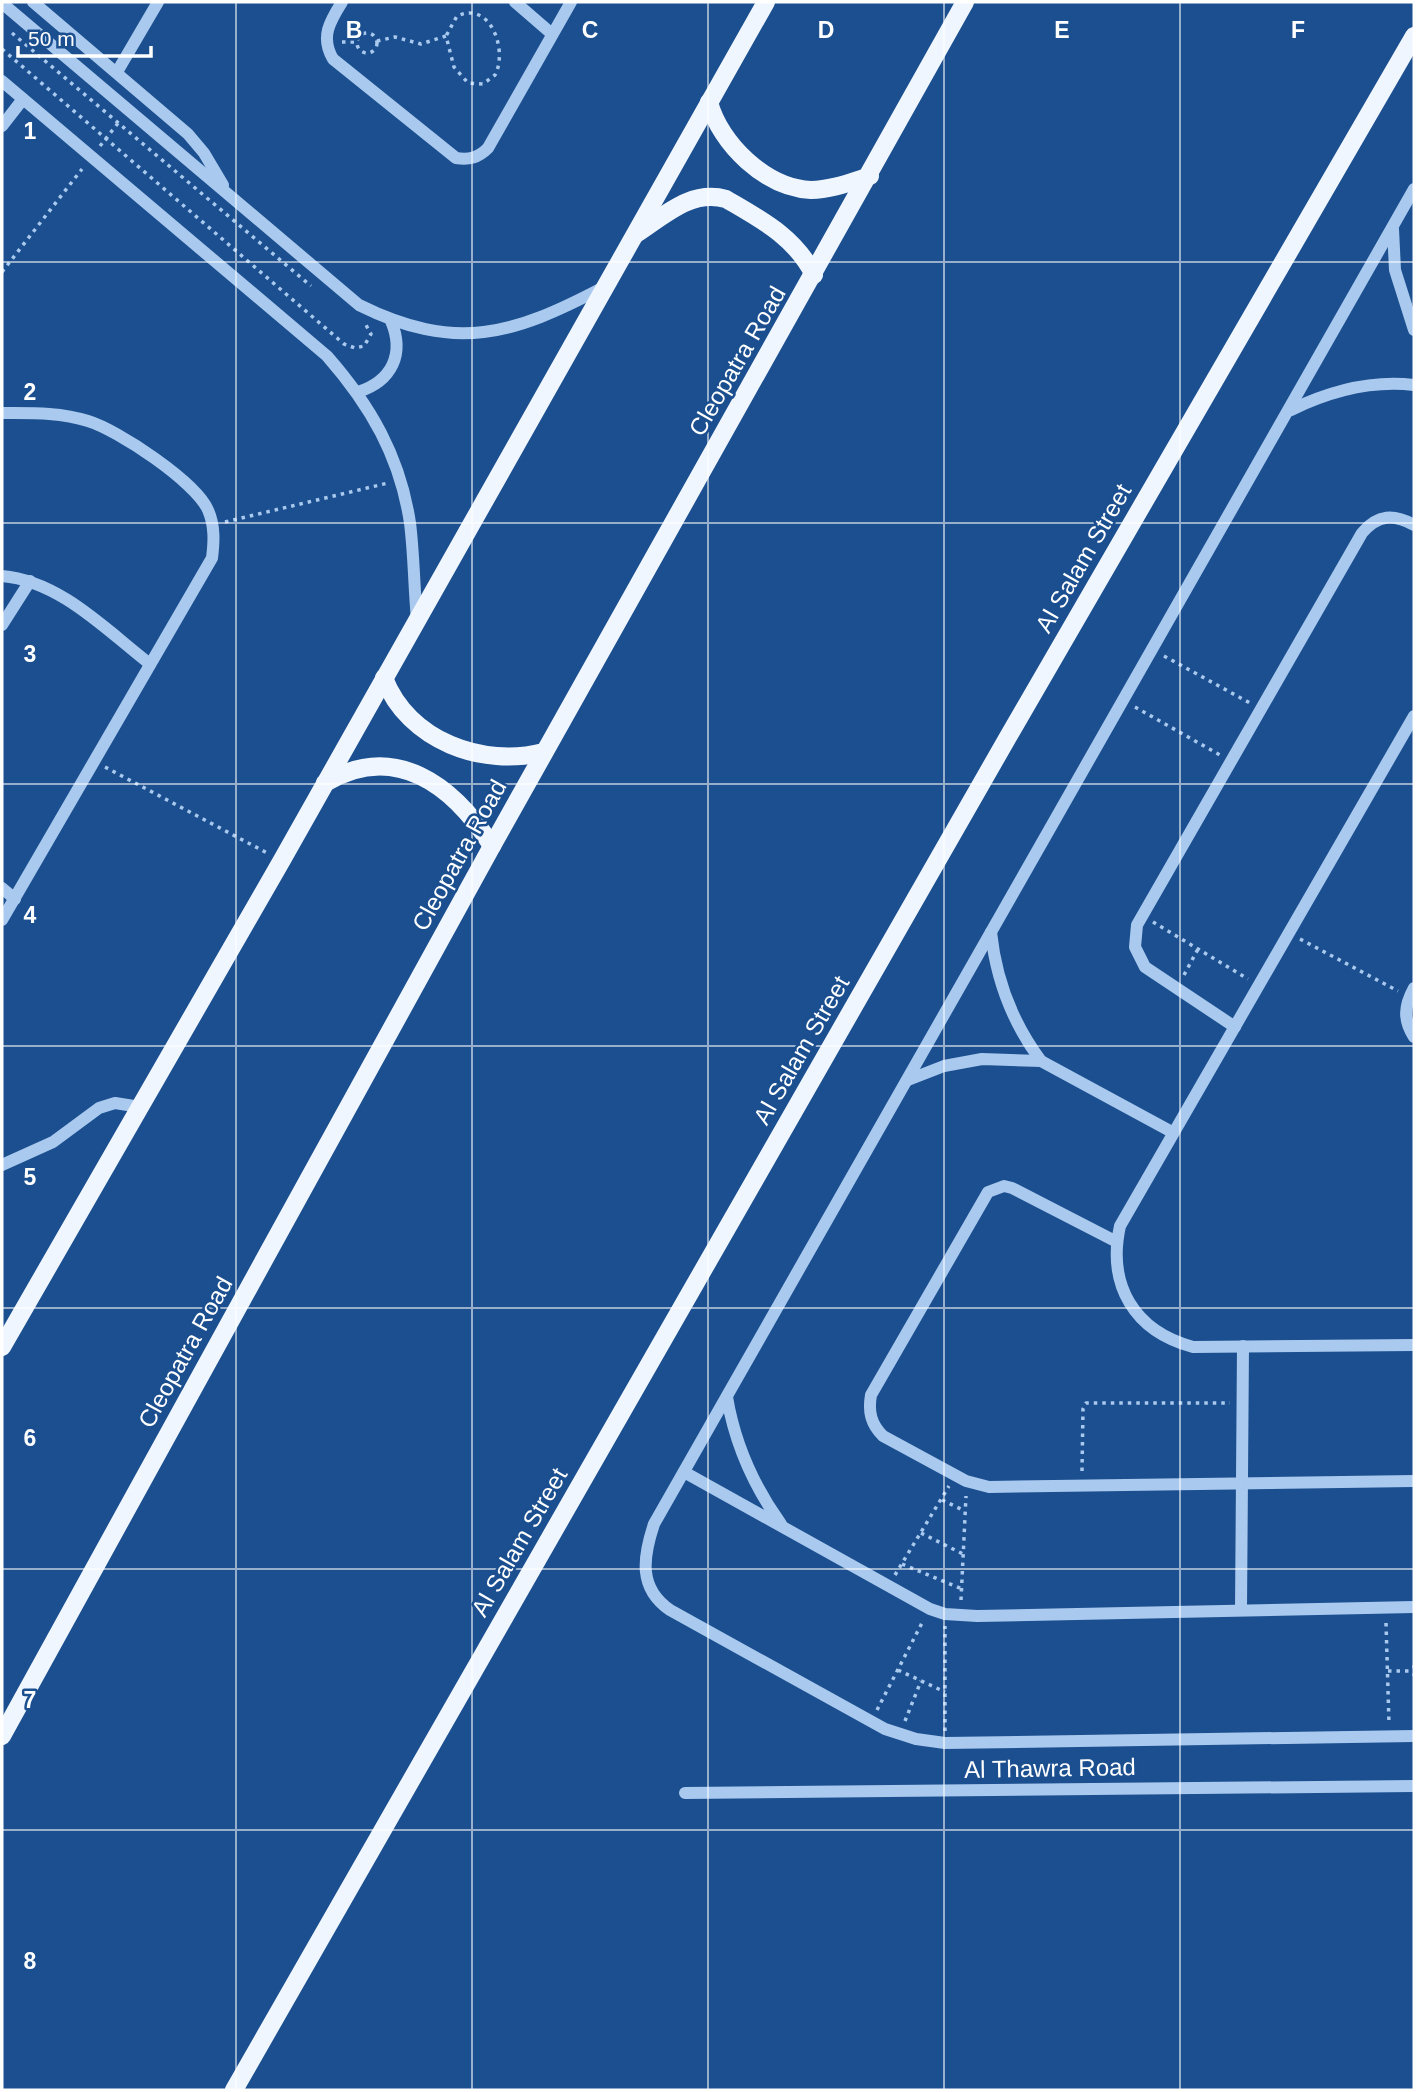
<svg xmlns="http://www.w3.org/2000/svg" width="1416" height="2092" font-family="Arial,sans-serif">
	<rect width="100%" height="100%" fill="#1b4f8f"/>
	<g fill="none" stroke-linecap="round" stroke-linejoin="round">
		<!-- path -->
		<g stroke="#a9c9ee" stroke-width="3.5" stroke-dasharray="3.5 5" stroke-linecap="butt">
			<polyline points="12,33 311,286"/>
			<circle cx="367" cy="43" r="10"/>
			<path d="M 377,41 L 395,37 L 421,44 L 446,36 L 454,67 L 468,83 L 483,84 L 495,75 C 508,51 491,0 457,16 L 446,36"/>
			<polyline points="342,42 358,42"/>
			<polyline points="2,49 344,344 355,348 364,346 371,334 366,325"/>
			<polyline points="100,146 119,122"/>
			<polyline points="2,272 82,169"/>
			<polyline points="225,522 388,483"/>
			<polyline points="1164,656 1250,703"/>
			<polyline points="1135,707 1220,755"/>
			<polyline points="105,767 269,854"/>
			<polyline points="1153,922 1248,979"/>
			<polyline points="1300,939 1398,991"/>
			<polyline points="1184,975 1198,949"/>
			<polyline points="1082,1471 1083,1409 1086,1403 1230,1403"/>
			<polyline points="942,1500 965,1511"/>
			<polyline points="921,1533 963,1554"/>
			<polyline points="902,1564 962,1589"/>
			<polyline points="895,1575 949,1486"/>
			<polyline points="961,1600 966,1496"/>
			<polyline points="1386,1623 1389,1724"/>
			<polyline points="1414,1665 1414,1676"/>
			<polyline points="898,1670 945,1692"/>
			<polyline points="1388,1671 1413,1671"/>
			<polyline points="877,1710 923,1621"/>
			<polyline points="905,1721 921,1681"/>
			<polyline points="945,1731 945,1626"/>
		</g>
		<!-- minor -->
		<g stroke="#a9c9ee" stroke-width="12">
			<polyline points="33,2 188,134 204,153 223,185"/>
			<path d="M 342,2 C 330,21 320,37 333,59 L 456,158 C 469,160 478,158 488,148 L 571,2"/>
			<polyline points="515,2 552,34"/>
			<path d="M 2,3 L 359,305 C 456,353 513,335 604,287"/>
			<polyline points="117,72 158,2"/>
			<path d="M 2,81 L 327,356 C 370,405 400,456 410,523 C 414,555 414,588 417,620"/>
			<polyline points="2,126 23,99"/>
			<path d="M 1414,189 L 654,1524 C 643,1557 638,1588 670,1610 L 885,1729 L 916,1739 L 945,1743 L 1414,1736"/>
			<polyline points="1393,229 1395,270 1414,330"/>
			<path d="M 358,392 C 392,381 405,354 391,321"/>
			<path d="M 1291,410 C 1330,391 1371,380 1414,385"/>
			<path d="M 2,413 C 31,413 60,412 88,421 C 118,430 196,482 208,510 C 215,526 214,542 212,558 L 2,920"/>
			<path d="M 2,576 C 60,581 106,630 150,664"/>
			<polyline points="2,625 30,581"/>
			<path d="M 1414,716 L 1120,1226 C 1107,1285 1134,1331 1193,1347 L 1414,1345"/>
			<polyline points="2,888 15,899"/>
			<path d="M 991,932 C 996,980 1012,1022 1041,1061"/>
			<path d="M 1414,988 C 1404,1006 1403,1020 1414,1037"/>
			<path d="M 1235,1027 L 1145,967 L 1135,947 L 1137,925 L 1362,533 C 1378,514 1394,514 1414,525"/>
			<polyline points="908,1080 944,1066 982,1059 1041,1061 1172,1132"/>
			<polyline points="2,1165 53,1142 99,1108 115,1103 140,1107"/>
			<path d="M 1117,1242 L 1012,1188 L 1004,1186 L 988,1192 L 871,1395 C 868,1412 871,1424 883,1436 L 966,1481 L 989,1487 L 1414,1481"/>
			<path d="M 727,1397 C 735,1445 753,1485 781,1524"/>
			<polyline points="684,1472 930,1609 945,1614 977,1616 1414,1607"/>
			<polyline points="1241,1610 1243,1346"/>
			<polyline points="685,1793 1414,1786"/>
		</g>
		<!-- major -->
		<g stroke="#f0f6ff" stroke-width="18">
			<path d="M 709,102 C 720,144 766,188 811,190 C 831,190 851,182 870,176"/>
			<path d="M 636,234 C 664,216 691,189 726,199 C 762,220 795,237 814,275"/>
			<path d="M 384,678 C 408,741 483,768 544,752"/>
			<path d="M 325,783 C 395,741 453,785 492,846"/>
			<polyline points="2,1347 282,860 766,2"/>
			<polyline points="2,1736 492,846 965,2"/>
			<polyline points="234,2090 1008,737 1414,36"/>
		</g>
	</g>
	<!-- grid -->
	<path fill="none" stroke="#fff" stroke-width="2" stroke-opacity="0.55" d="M 236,2 L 236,2090M 472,2 L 472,2090M 708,2 L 708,2090M 944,2 L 944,2090M 1180,2 L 1180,2090M 2,262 L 1414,262M 2,523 L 1414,523M 2,784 L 1414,784M 2,1046 L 1414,1046M 2,1308 L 1414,1308M 2,1569 L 1414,1569M 2,1830 L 1414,1830"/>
	<g text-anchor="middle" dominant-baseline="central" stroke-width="5" stroke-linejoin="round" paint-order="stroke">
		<!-- street labels -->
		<g font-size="24" fill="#fff" stroke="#1b4f8f">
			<text transform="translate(737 361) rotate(-60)">Cleopatra Road</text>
			<text transform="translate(1083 558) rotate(-60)">Al Salam Street</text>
			<text transform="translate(459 855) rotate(-61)">Cleopatra Road</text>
			<text transform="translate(801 1050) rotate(-60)">Al Salam Street</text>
			<text transform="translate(185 1352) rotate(-61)">Cleopatra Road</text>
			<text transform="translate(519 1542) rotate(-60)">Al Salam Street</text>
			<text transform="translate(1050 1768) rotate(-1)">Al Thawra Road</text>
		</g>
	</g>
	<g font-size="23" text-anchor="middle" font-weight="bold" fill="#fff" stroke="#1b4f8f" stroke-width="5" stroke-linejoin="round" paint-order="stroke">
		<text x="354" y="38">B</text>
		<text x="590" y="38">C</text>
		<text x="826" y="38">D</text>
		<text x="1062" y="38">E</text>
		<text x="1298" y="38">F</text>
		<text x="30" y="139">1</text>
		<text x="30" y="400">2</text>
		<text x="30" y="662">3</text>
		<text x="30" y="923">4</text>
		<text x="30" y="1185">5</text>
		<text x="30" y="1446">6</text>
		<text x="30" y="1708">7</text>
		<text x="30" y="1969">8</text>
	</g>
	<!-- border -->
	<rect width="1416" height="2092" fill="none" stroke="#ffffff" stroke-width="7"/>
	<!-- scale -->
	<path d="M18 46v10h133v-10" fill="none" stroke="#ffffff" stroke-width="3.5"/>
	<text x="28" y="46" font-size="21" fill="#ffffff" stroke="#1b4f8f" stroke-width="5" paint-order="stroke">50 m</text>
</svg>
